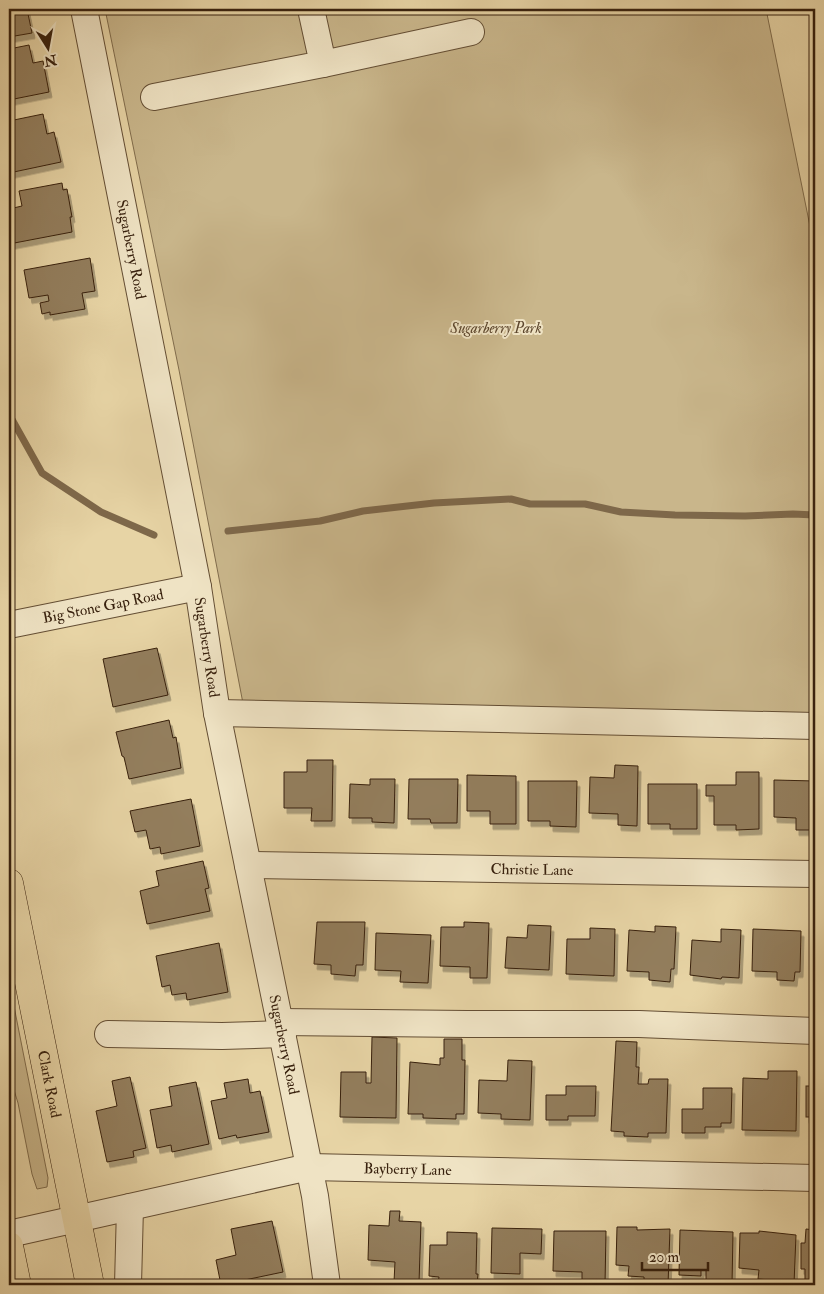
<svg xmlns="http://www.w3.org/2000/svg" width="824" height="1294" font-family="'IM FELL Double Pica',serif">
	<defs>
		<filter id="shadow"><feDropShadow dx="3" dy="5.5" stdDeviation="0" flood-color="#0004"/></filter>
	</defs>
	<rect width="100%" height="100%" fill="#e7d4a5"/>
	<filter id="stains"><feTurbulence type="fractalNoise" baseFrequency=".004" numOctaves="4"/><feColorMatrix values="0 0 0 0 .2 0 0 0 0 .09 0 0 0 0 .02 0 0 0 .5 -.17"/></filter>
	<radialGradient id="worn" r=".72"><stop offset=".6" stop-color="#630" stop-opacity="0"/><stop offset="1" stop-color="#630" stop-opacity=".3"/></radialGradient>
	<!-- green -->
	<g fill="#c9b68b" stroke="#806c4c">
		<polygon points="105,9 766,9 815,251 815,731 246,719 179,370"/>
		<polygon points="9,981 48,1178 47,1187 37,1189 32,1174 18,1103 9,1074"/>
	</g>
	<g fill="none" stroke-linecap="round" stroke-linejoin="round">
		<!-- stream -->
		<g stroke="#7e684a" stroke-width="7">
			<polyline points="9,414 42,473 101,512 154,535"/>
			<polyline points="228,531 320,521 363,511 434,503 511,499 530,504 585,504 621,512 675,515 745,516 793,514 815,515"/>
		</g>
	</g>
	<!-- building -->
	<g fill="#937e5d" stroke="#38210e" filter="url(#shadow)">
		<polygon points="9,9 27,9 32,33 9,37"/>
		<polygon points="29,45 33,63 43,61 49,92 9,100 9,49"/>
		<polygon points="43,114 47,134 54,132 61,162 9,173 9,121"/>
		<polygon points="62,183 63,190 67,189 72,217 70,217 72,232 9,244 9,209 22,206 19,191"/>
		<polygon points="90,258 95,291 82,293 85,309 50,315 50,312 42,314 40,303 49,301 48,295 29,298 24,270"/>
		<polygon points="157,648 168,695 113,707 103,659"/>
		<polygon points="169,720 173,738 176,737 181,768 129,779 124,757 122,756 116,732"/>
		<polygon points="307,760 333,760 332,821 311,821 312,808 284,808 284,772 307,772"/>
		<polygon points="615,765 638,766 637,826 618,825 618,814 589,813 590,777 614,778"/>
		<polygon points="736,772 759,772 759,829 736,830 736,825 714,825 714,796 706,796 706,785 736,785"/>
		<polygon points="467,775 516,776 516,824 490,824 490,811 467,811"/>
		<polygon points="370,779 395,779 394,823 372,822 372,818 349,818 350,784 370,785"/>
		<polygon points="409,779 458,779 457,823 431,823 430,819 408,819"/>
		<polygon points="774,780 815,781 815,830 796,830 796,818 774,817"/>
		<polygon points="528,781 577,781 576,827 550,826 550,821 528,821"/>
		<polygon points="648,784 697,784 697,829 670,829 670,824 648,824"/>
		<polygon points="191,799 200,846 161,854 160,847 150,849 146,830 135,832 130,811"/>
		<polygon points="203,861 209,888 205,889 210,911 147,924 140,891 159,886 156,871"/>
		<polygon points="317,922 365,922 363,965 356,965 355,976 331,974 331,965 314,964"/>
		<polygon points="464,922 489,923 487,978 470,978 470,967 440,966 441,927 464,927"/>
		<polygon points="528,925 551,926 549,970 505,968 507,937 527,938"/>
		<polygon points="655,926 676,927 674,969 671,969 670,982 649,980 649,972 627,971 629,930 655,932"/>
		<polygon points="590,928 615,929 614,976 566,974 567,939 590,939"/>
		<polygon points="721,929 741,930 739,978 722,977 721,979 690,975 692,940 721,942"/>
		<polygon points="753,929 801,931 800,972 795,972 794,981 777,980 777,972 752,971"/>
		<polygon points="376,933 431,935 428,983 400,982 401,971 375,970"/>
		<polygon points="219,943 228,992 187,1000 186,993 172,995 170,985 162,987 156,956"/>
		<polygon points="372,1037 397,1038 396,1118 340,1117 341,1072 366,1072 366,1083 371,1083"/>
		<polygon points="444,1039 462,1039 462,1060 465,1060 464,1114 456,1114 456,1119 423,1118 423,1114 408,1114 410,1062 440,1065 440,1058 444,1058"/>
		<polygon points="616,1041 637,1042 636,1067 639,1067 638,1084 648,1084 649,1079 668,1079 666,1133 648,1133 648,1137 624,1136 624,1132 611,1131"/>
		<polygon points="508,1060 532,1061 530,1120 501,1119 501,1114 478,1113 479,1080 507,1081"/>
		<polygon points="768,1071 797,1071 796,1131 742,1130 743,1078 768,1079"/>
		<polygon points="130,1077 146,1148 133,1151 134,1157 107,1162 96,1111 117,1106 112,1081"/>
		<polygon points="248,1079 250,1093 260,1091 269,1132 237,1138 236,1135 219,1139 211,1101 227,1098 224,1083"/>
		<polygon points="196,1082 209,1144 172,1152 171,1145 157,1148 150,1110 172,1106 169,1087"/>
		<polygon points="566,1086 596,1086 595,1116 568,1116 568,1120 546,1120 546,1095 566,1095"/>
		<rect x="806" y="1086" width="9" height="31"/>
		<polygon points="703,1088 732,1088 731,1123 721,1123 721,1127 705,1127 705,1133 682,1133 682,1109 703,1109"/>
		<polygon points="390,1211 400,1211 399,1221 421,1222 419,1283 394,1282 395,1262 368,1260 369,1225 389,1226"/>
		<polygon points="272,1221 283,1272 221,1285 216,1260 236,1255 231,1229"/>
		<polygon points="617,1227 637,1227 637,1230 670,1229 668,1285 644,1285 644,1277 628,1276 629,1266 616,1265"/>
		<polygon points="492,1228 542,1229 541,1254 520,1253 520,1274 491,1273"/>
		<polygon points="806,1229 815,1230 815,1282 805,1281 805,1269 801,1269 801,1243 805,1243"/>
		<polygon points="680,1230 733,1232 732,1285 706,1285 706,1270 701,1270 701,1276 679,1275"/>
		<polygon points="554,1231 606,1231 605,1285 582,1285 582,1272 553,1271"/>
		<polygon points="759,1231 796,1235 794,1284 800,1285 770,1285 770,1280 758,1279 759,1270 739,1268 740,1233 759,1233"/>
		<polygon points="447,1232 477,1233 476,1274 478,1274 477,1285 451,1285 451,1284 438,1283 439,1277 429,1276 430,1245 447,1245"/>
	</g>
	<g fill="none" stroke-linecap="round" stroke-linejoin="round">
		<!-- minor casing -->
		<g stroke="#644e34" stroke-width="28">
			<g id="minor">
				<path id="s1" d="M 84,9 L 198,587 L 217,713 L 315,1196 L 327,1285"/>
				<polyline points="323,64 471,32"/>
				<polyline points="154,97 323,64 311,9"/>
				<path id="s2" d="M 9,625 L 198,587"/>
				<polyline points="217,713 815,726"/>
				<path id="s3" d="M 248,865 L 815,874"/>
				<polyline points="280,1022 467,1024 639,1024 815,1031"/>
				<polyline points="108,1034 222,1036 283,1034"/>
				<path id="s4" d="M 9,1234 L 309,1167 L 815,1178"/>
				<polyline points="128,1285 130,1207"/>
			</g>
		</g>
		<!-- major casing -->
		<g stroke="#38210e" stroke-width="29">
			<g id="major">
				<path id="s5" d="M 9,883 L 90,1285"/>
				<polyline points="9,1246 17,1285"/>
			</g>
		</g>
		<!-- minor -->
		<use href="#minor" stroke="#efe3c4" stroke-width="26"/>
		<!-- major -->
		<use href="#major" stroke="#e7d4a5" stroke-width="28"/>
	</g>
	<g text-anchor="middle" dominant-baseline="central" stroke-width="4" stroke-linejoin="round" paint-order="stroke">
		<!-- street labels -->
		<g font-size="15" fill="#38210e" stroke="#efe3c4">
			<text stroke="none"><textPath href="#s1" startOffset="245">Sugarberry Road</textPath></text>
			<text stroke="none"><textPath href="#s2" startOffset="96">Big Stone Gap Road</textPath></text>
			<text stroke="none"><textPath href="#s1" startOffset="650">Sugarberry Road</textPath></text>
			<text stroke="none"><textPath href="#s3" startOffset="284">Christie Lane</textPath></text>
			<text stroke="none"><textPath href="#s1" startOffset="1055">Sugarberry Road</textPath></text>
			<text stroke="none"><textPath href="#s5" startOffset="205">Clark Road</textPath></text>
			<text stroke="none"><textPath href="#s4" startOffset="406">Bayberry Lane</textPath></text>
		</g>
		<!-- park labels -->
		<g font-size="15" font-style="italic" fill="#5c462d" stroke="#efe3c4">
			<text x="496" y="328">Sugarberry Park</text>
		</g>
	</g>
	<!-- margin -->
	<rect width="824" height="1294" fill="none" stroke="#e7d4a5" stroke-width="30"/>
	<rect x="10" y="10" width="804" height="1274" fill="none" stroke="#38210e" stroke-width="2.5"/>
	<rect x="15" y="15" width="794" height="1264" fill="none" stroke="#38210e"/>
	<!-- north arrow -->
	<g transform="translate(48 48) rotate(169)" stroke="#efe3c4" stroke-width="4" paint-order="stroke">
	<path d="M0-4L9 19L0 12L-9 19Z" fill="#38210e"/>
	<text y="-8" font-size="14" font-weight="bold" text-anchor="middle" fill="#38210e">N</text>
	</g>
	<!-- scale -->
	<path d="M642 1262v8h66v-8" fill="none" stroke="#38210e" stroke-width="2.5"/>
	<text x="649" y="1262" font-size="15" fill="#38210e" stroke="#efe3c4" stroke-width="4" paint-order="stroke">20 m</text>
	<rect width="100%" height="100%" filter="url(#stains)"/>
	<rect width="100%" height="100%" fill="url(#worn)"/>
</svg>
